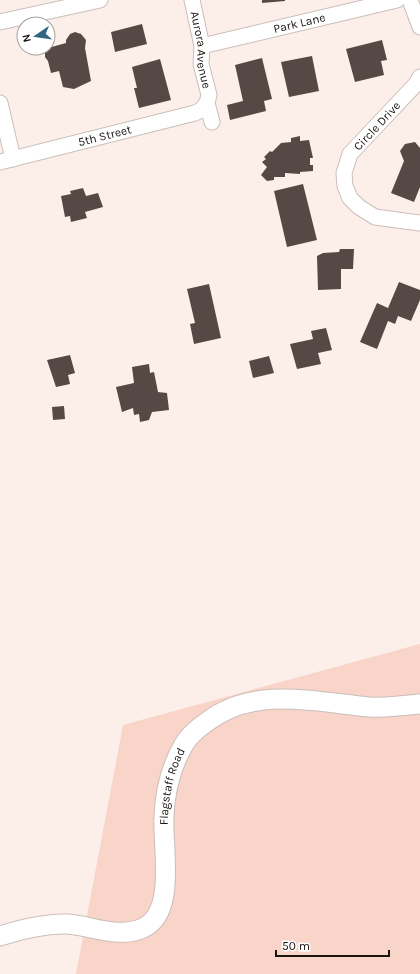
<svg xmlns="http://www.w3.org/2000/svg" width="420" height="974" font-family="Karla,sans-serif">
	<rect width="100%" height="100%" fill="#fcefea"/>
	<!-- green -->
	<polygon fill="#f8d4c9" points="420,644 420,974 76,974 123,725"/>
	<!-- building -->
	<g fill="#544945">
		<polygon points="262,0 285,0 285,1 262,3"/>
		<polygon points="142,24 147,44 115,52 111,32"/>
		<polygon points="75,32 81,34 86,40 85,48 91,81 74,89 63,87 59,71 51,73 48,61 45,57 45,51 48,48 66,43 66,40 70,34"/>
		<polygon points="382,40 387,60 381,61 384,75 355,82 346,49"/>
		<polygon points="312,56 319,91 289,97 281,62"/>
		<polygon points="262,58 272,99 264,101 266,111 230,120 227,105 243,101 235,65"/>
		<polygon points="160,59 171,100 139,108 134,88 137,88 132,67"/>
		<polygon points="300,136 300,141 309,140 313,158 310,158 310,165 313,165 313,171 300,172 300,174 285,173 285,177 274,177 274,180 267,181 261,175 267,167 262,162 266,159 264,157 270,151 272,152 281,143 291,142 291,138"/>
		<polygon points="415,142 420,148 420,187 414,202 391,193 404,161 400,151 405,144"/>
		<polygon points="303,184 317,240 287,247 274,191"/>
		<polygon points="83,188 86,196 98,193 103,207 85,212 87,218 71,222 70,216 65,217 61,196 71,194 70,191"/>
		<polygon points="340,249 354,249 353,269 341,269 341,289 318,290 317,256 323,253 339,252"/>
		<polygon points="399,282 420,290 420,300 411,321 398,316 395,324 388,321 377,349 360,342 377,303 388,308"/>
		<polygon points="209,284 221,338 194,344 190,324 195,323 187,289"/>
		<polygon points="326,328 332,350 318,353 321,364 297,369 290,344 313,339 311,331"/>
		<polygon points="70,355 75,373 68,375 70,384 56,387 47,360"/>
		<polygon points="269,356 274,373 253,378 249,361"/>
		<polygon points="149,364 150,373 154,372 158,392 167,393 169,410 152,412 149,420 140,422 139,414 134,415 133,408 122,412 116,387 134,383 132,367"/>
		<polygon points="64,406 65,419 53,420 52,407"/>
	</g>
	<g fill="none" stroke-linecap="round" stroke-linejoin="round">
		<!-- minor casing -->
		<g stroke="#cbbeba" stroke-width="17">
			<g id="minor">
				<path id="s1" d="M 192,0 L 202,46 L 201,64 L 209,95 L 207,103 L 212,122"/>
				<polyline points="410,0 420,27"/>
				<polyline points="0,22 100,0"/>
				<path id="s2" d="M 202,46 L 397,0"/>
				<polyline points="420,77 416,84 350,154 344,173 345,186 350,198 359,207 375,217 420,223"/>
				<polyline points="0,103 13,159"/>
				<path id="s3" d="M 0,162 L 195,113 L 201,110 L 207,103"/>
			</g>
		</g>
		<!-- tertiary casing -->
		<g stroke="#cbbeba" stroke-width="21">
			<g id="tertiary">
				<path id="s4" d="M 0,936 C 22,929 45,923 68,924 C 92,926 119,939 143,928 C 177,913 162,846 164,816 C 165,793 171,767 183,746 C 188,736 198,728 208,721 C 255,686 315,702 369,707 C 386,708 403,706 420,704"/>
			</g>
		</g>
		<!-- minor -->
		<use href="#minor" stroke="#fff" stroke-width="15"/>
		<!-- tertiary -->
		<use href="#tertiary" stroke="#fff" stroke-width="19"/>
	</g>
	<g text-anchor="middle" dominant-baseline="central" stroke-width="4" stroke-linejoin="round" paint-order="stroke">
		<!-- street labels -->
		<g font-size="12" fill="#181412" stroke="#fff">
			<text stroke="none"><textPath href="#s2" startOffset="100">Park Lane</textPath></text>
			<text stroke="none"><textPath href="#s1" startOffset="51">Aurora Avenue</textPath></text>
			<text transform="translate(377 126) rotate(-47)">Circle Drive</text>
			<text stroke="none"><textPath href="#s3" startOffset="108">5th Street</textPath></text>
			<text stroke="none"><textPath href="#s4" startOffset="296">Flagstaff Road</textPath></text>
		</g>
	</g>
	<!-- north arrow -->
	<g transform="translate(36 36) rotate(257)"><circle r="19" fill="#ffffff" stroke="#a3a1a0"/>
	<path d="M0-3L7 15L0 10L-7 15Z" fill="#2f6680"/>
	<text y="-6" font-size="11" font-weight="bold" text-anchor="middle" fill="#181412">N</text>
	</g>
	<!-- scale -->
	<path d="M276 950v6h113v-6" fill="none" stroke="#181412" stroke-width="2"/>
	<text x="282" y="950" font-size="12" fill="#181412" stroke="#ffffff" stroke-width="3" paint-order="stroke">50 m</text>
</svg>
